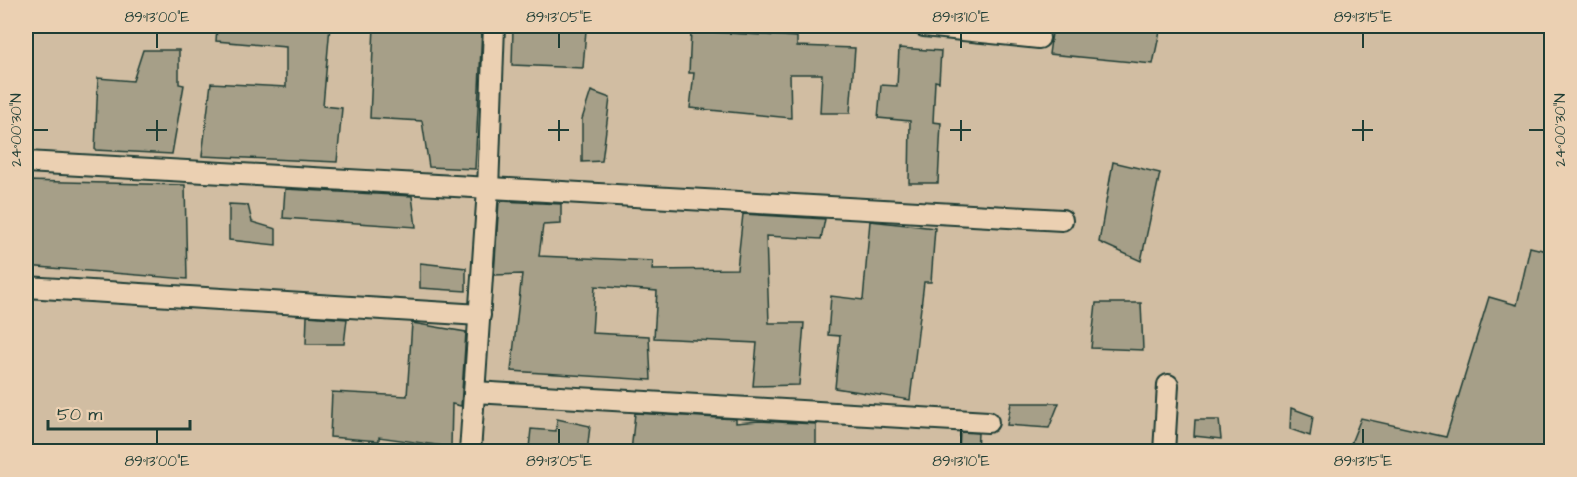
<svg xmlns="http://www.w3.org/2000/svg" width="1577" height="477" font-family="'Architects Daughter',sans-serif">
	<rect width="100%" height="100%" fill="#e3caad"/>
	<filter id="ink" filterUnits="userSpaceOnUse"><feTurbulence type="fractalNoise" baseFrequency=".0167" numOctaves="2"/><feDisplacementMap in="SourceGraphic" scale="12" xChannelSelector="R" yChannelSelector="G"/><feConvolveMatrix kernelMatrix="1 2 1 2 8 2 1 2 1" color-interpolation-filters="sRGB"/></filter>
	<g filter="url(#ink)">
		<!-- built -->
		<rect fill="#d1bda2" x="26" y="26" width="1525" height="425"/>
		<!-- building -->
		<g fill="#a69f88" stroke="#1f3d34" stroke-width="1.5">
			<polygon points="217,26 330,26 323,106 342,108 337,162 202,156 211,83 286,87 286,47 216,41"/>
			<polygon points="374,26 482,28 475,169 429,167 422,121 370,118"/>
			<polygon points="1053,26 1161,26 1153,64 1049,54"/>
			<polygon points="513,28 586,30 583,68 512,65"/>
			<polygon points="691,31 797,37 797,46 855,48 850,113 820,113 822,74 790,74 791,118 690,108 694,73 689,73"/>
			<polygon points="899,48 941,51 939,82 935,81 933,122 941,123 938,183 909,183 910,121 878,118 881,85 897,86"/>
			<polygon points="143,50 179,50 179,84 184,85 172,154 95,150 98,78 133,81"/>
			<polygon points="591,91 610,98 602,161 582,162 582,119"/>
			<polygon points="1113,162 1160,173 1141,261 1099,242"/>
			<polygon points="26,181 185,185 187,279 26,266"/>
			<polygon points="285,189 412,196 416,227 283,218"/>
			<polygon points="499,201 561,204 561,224 543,225 539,256 653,261 652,270 737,269 743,214 825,219 821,239 766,236 769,323 804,323 799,385 753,386 757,343 654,338 657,291 595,286 592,333 649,336 651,380 511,371 522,274 494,275"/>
			<polygon points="229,204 248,205 252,222 276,229 276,245 229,240"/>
			<polygon points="870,221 935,228 931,282 924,282 910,400 835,388 840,336 828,335 831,296 863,300"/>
			<polygon points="1530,247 1551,252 1551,422 1542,452 1382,452 1351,443 1361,418 1446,437 1489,297 1517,305"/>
			<polygon points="420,263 466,268 466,291 420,288"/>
			<polygon points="1096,303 1141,303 1143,350 1091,348"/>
			<polygon points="307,316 347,319 344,344 306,344"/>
			<polygon points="412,323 466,332 461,406 452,404 451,447 379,437 379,441 330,437 332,392 407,396"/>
			<polygon points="1011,403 1059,403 1049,428 1007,425"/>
			<polygon points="1291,408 1313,416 1310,436 1290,429"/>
			<polygon points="635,413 736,419 736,423 759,421 816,424 816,452 666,446 666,452 631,452"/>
			<polygon points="557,419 590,426 587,452 570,452 568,448 529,448 531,429 556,431"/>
			<polygon points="1195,420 1219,420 1221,439 1194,436"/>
			<polygon points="960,432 978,433 977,452 959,452"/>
		</g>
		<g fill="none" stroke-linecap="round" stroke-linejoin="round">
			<!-- minor casing -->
			<g stroke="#1f3d34" stroke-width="24">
				<g id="minor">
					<polyline points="924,26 1039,38"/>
					<polyline points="26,162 1062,220"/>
					<polyline points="26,287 480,315"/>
					<polyline points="475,392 988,422"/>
					<polyline points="470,452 488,189 494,26"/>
					<polyline points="1164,452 1168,385"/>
				</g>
			</g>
			<!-- minor -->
			<use href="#minor" stroke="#ebd0b2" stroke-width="20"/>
		</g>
	</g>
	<!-- ticks -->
	<path fill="none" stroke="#1f3d34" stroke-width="2" d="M 157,33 L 157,48M 559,33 L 559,48M 961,33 L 961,48M 1363,33 L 1363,48M 157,120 L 157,141M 559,120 L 559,141M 961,120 L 961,141M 1363,120 L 1363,141M 33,130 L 48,130M 146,130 L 167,130M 548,130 L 569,130M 950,130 L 971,130M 1352,130 L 1373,130M 1529,130 L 1544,130M 157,429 L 157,444M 559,429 L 559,444M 961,429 L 961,444M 1363,429 L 1363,444"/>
	<!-- margin -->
	<rect width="1577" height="477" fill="none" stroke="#ebd0b2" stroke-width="66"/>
	<!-- scale -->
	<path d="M48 420v9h142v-9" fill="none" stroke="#1f3d34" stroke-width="3"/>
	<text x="57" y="420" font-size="18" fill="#1f3d34" stroke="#ebd0b2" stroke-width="4.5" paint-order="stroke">50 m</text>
	<rect x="33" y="33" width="1511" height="411" fill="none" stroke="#1f3d34" stroke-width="2"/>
	<g font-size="15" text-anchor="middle" fill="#1f3d34">
		<text x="157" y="22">89°13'00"E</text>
		<text x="559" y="22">89°13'05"E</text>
		<text x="961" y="22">89°13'10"E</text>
		<text x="1363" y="22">89°13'15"E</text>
		<text transform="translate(16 130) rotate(-90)" y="5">24°00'30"N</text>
		<text transform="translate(1560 130) rotate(-90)" y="5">24°00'30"N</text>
		<text x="157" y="466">89°13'00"E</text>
		<text x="559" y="466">89°13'05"E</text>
		<text x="961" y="466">89°13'10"E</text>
		<text x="1363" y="466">89°13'15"E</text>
	</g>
</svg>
